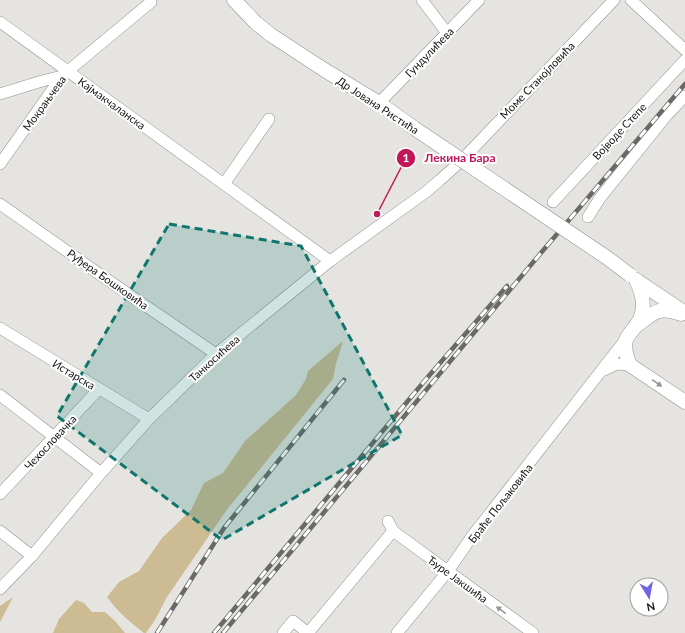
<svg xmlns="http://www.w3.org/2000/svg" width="685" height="633" font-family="Lato,sans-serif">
	<rect width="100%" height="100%" fill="#e5e4e0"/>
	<!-- green -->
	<g fill="#cdbb93">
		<path d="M 343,341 L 336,364 L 333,379 L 226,511 L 167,597 L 155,620 L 146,633 L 144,633 C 130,622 117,611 107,597 L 119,582 L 139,571 L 162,538 L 191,510 L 204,483 L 223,473 L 245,441 L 296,395 L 306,379 L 308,371 Z"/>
		<polygon points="13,597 0,622 0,606"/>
		<polygon points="76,600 84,603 92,612 105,612 115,621 125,633 53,633 59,619"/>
	</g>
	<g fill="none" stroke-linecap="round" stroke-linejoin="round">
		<!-- minor casing -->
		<g stroke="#92908d" stroke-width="12">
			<g id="minor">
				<polyline points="422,0 447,33"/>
				<polyline points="631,0 685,50"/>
				<polyline points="0,22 330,261"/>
				<polyline points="0,94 42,81 62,76"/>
				<polyline points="379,103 479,0"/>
				<polyline points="0,164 62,76 151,2"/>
				<polyline points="224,184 269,119"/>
				<polyline points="553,202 685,60"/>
				<polyline points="0,204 105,278 216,354"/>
				<polyline points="588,217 600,198 667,115 685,96"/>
				<polyline points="0,328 149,419"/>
				<polyline points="604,370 617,364 630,365"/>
				<polyline points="0,395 101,473"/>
				<polyline points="0,494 99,389"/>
				<polyline points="388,521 393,531 533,633"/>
				<polyline points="0,531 32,556"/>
				<polyline points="0,589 32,556 101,473 149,419 216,354 330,261 426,192 440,180 461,161 614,0"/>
				<polyline points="283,633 293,621 308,633"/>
				<polyline points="308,633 393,531"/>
				<polyline points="397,633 448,571 473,535 626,339"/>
			</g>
		</g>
		<!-- tertiary casing -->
		<g stroke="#92908d" stroke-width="15">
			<g id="tertiary">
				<polyline points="234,0 256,23 271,35 323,69 379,103 414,128"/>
				<path d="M 636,280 C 644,296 647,312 635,327 C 632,331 627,336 626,340 C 624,348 627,358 630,365 L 685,402"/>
				<polyline points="636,280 685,313"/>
				<path d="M 637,325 C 655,312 658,306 681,314"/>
			</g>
		</g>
		<!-- minor -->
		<use href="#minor" stroke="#fff" stroke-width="11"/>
		<!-- tertiary -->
		<use href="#tertiary" stroke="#fff" stroke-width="14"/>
		<!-- rail casing -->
		<g stroke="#6a6967" stroke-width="4.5">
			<g id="rail">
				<polyline points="157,633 224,528 344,380"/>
				<polyline points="214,633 427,378 507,286"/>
				<polyline points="223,633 540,254 685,84"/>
			</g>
		</g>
		<!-- rail -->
		<use href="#rail" stroke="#fff" stroke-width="3" stroke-dasharray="9" stroke-linecap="butt"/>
		<!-- tertiary-bridge casing -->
		<g stroke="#92908d" stroke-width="15" stroke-linecap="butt">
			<polyline id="tertiary-bridge" points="414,128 606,257 630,275"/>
		</g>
		<!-- tertiary-bridge -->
		<use href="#tertiary-bridge" stroke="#fff" stroke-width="14"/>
	</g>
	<!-- one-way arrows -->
	<defs><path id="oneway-solid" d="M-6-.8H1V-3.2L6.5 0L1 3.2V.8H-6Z"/></defs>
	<g fill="#979696">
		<use href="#oneway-solid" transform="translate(657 383) rotate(34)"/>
		<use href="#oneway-solid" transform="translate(501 610) rotate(-144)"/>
	</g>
	<!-- marked area -->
	<path fill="#0f766e" fill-opacity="0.2" stroke="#0f766e" stroke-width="3" stroke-dasharray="8 5" stroke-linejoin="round" d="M 169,224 L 301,246 L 402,435 L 222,540 L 57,416 Z"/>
	<g text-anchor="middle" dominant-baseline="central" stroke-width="4" stroke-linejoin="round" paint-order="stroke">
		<!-- street labels -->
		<g font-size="11" fill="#171615" stroke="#fff">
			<text transform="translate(429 52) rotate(-46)">Гундулићева</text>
			<text transform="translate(537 80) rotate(-46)">Моме Станојловића</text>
			<text transform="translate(44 103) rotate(-54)">Мокрањчева</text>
			<text transform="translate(112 103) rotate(36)">Кајмакчаланска</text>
			<text transform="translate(378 105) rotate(33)">Др Јована Ристића</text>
			<text transform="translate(619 131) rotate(-47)">Војводе Степе</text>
			<text transform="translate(108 279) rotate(35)">Руђера Бошковића</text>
			<text transform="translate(214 358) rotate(-42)">Танкосићева</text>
			<text transform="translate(74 374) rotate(31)">Истарска</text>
			<text transform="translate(50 442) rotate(-47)">Чехословачка</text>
			<text transform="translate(500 503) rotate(-52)">Браће Пољаковића</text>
			<text transform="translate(458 579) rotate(36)">Ђуре Јакшића</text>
		</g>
	</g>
	<!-- callouts -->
	<path fill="none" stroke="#c2185b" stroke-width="1.5" d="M377 214L406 158"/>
	<g fill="#c2185b" stroke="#fff" stroke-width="1.5">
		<circle cx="377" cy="214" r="4"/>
		<circle cx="406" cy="158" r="10"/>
	</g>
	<g font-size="12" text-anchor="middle" font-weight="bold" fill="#fff">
		<text x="406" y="162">1</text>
	</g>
	<g font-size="12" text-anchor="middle" font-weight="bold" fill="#c2185b" stroke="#fff" stroke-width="4" stroke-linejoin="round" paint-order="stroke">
		<text x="460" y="162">Лекина Бара</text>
	</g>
	<!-- north arrow -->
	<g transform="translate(649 597) rotate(169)"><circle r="19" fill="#ffffff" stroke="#a2a2a1"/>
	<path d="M0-3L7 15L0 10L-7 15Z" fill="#6e65df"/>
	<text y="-6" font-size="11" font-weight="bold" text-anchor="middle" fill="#171615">N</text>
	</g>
</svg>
